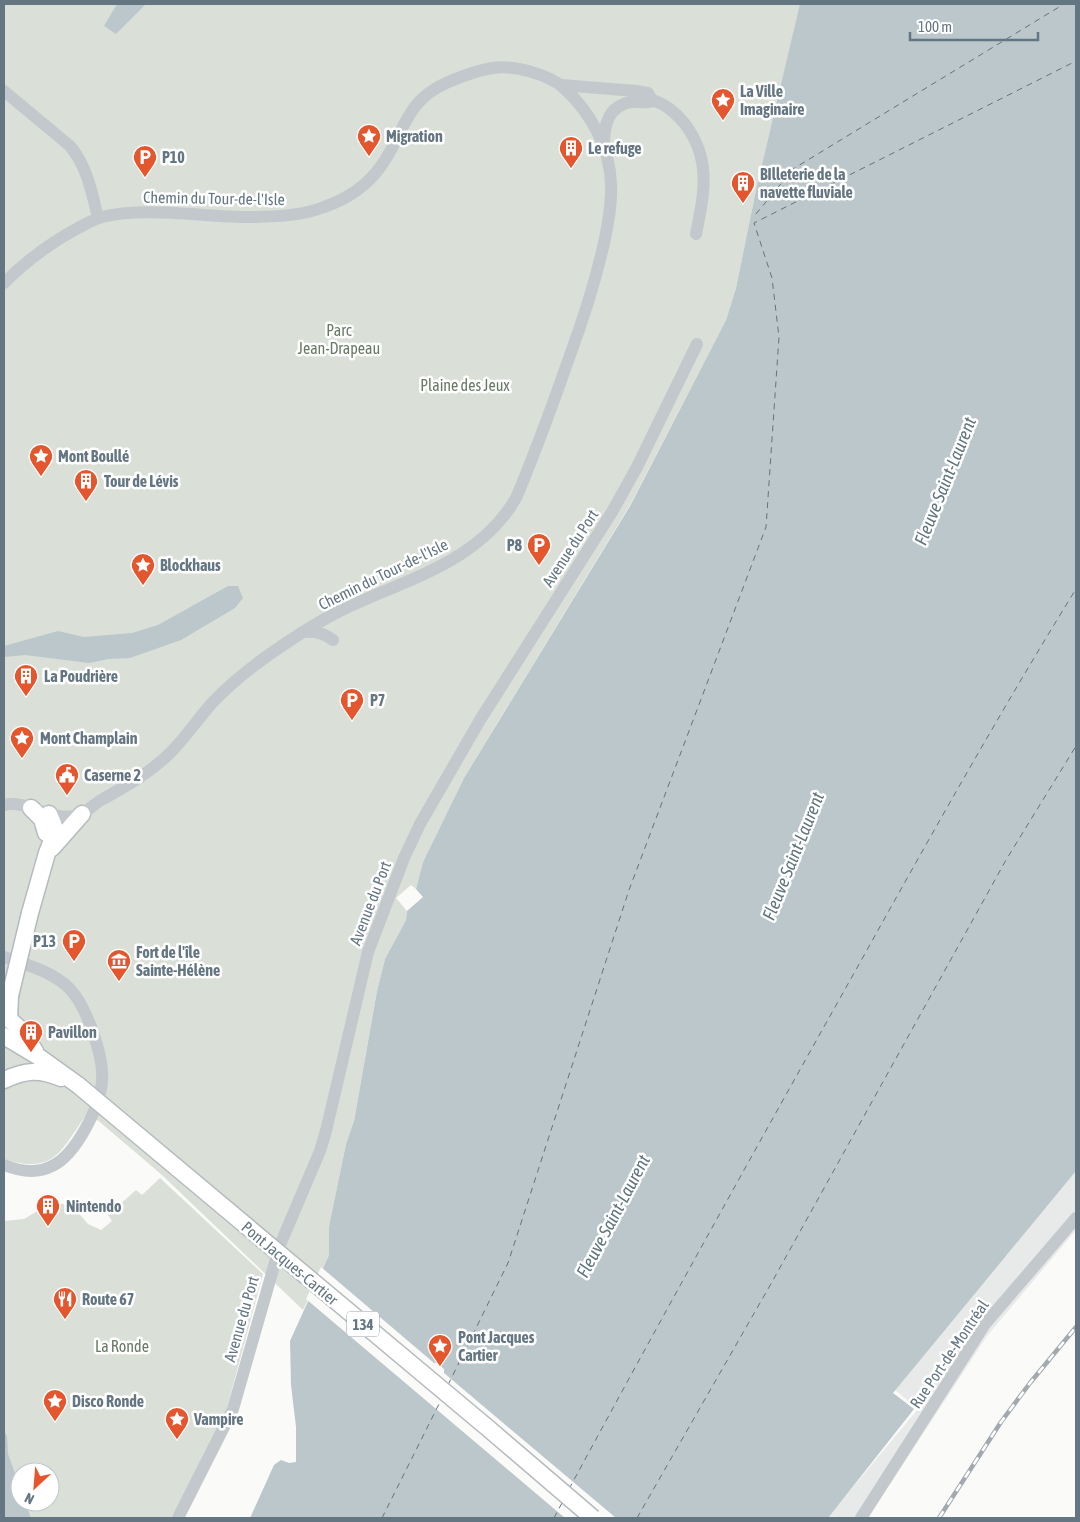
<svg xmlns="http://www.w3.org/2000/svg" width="1080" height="1522" font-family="'Asap Condensed',sans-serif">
	<rect width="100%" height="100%" fill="#fafaf8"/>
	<!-- built -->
	<polygon fill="#e8e9e9" points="1076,1171 1076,1230 987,1336 868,1518 827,1518 918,1409 895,1390"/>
	<!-- green -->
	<g fill="#dadfd7" fill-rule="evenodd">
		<path d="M 4,4 L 801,4 L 756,190 L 736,288 L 726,320 L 630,505 L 464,778 L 423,862 L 416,889 L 411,885 L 396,898 L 407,911 L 406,920 L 385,959 L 377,991 L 354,1121 L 346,1144 L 329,1226 L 329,1255 L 303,1310 L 162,1175 L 88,1112 C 62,1148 56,1176 4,1159 Z"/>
		<path d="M 160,1178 L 263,1274 L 227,1408 L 180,1503 L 171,1518 L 4,1518 L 4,1221 L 24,1219 L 44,1207 L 56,1204 L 63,1204 L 75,1209 L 88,1224 L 101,1230 L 112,1221 L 108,1215 L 136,1190 L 142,1195 ZM 20,1472 L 50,1472 L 50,1502 L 20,1502 Z"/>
	</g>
	<!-- water -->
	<g fill="#bbc7cb">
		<polygon points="117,4 146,4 116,34 104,26"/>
		<polygon points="800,4 1076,4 1076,1171 893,1393 914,1409 828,1518 250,1518 274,1465 281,1460 289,1463 296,1462 296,1427 291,1385 290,1341 329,1255 329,1226 346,1144 354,1121 377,991 385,959 406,920 407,911 423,897 416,889 423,862 464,778 630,506 726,320 736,288 756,190"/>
		<polygon points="228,586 238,586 243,598 235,608 181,640 130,658 108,659 89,663 25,655 4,657 4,646 58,631 84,637 132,633 158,625"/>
		<polygon points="4,1430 7,1437 8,1454 20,1487 20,1502 25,1502 31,1518 4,1518"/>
	</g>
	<!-- pier -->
	<polygon fill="#fafaf8" points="321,1267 434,1363 437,1363 444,1369 444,1373 616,1518 565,1518 306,1299"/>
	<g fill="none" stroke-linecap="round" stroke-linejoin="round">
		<!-- ferry -->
		<g stroke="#60757c" stroke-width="1" stroke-dasharray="6 5" stroke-linecap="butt">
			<polyline points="756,214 793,169 1064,4"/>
			<polyline points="448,1385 508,1263 629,890 766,527 779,337 772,278 754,223 1076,61"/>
			<path d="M 569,1489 C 662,1317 757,1146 853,975 C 925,846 998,715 1076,589"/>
			<polyline points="382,1518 442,1398"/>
			<polyline points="554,1518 563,1501"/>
			<polyline points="637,1518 772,1282 1006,860 1076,746"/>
		</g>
		<!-- major casing -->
		<g stroke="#b5babe" stroke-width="19">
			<g id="major">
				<polyline points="31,808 42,819 46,833"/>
				<polyline points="52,848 82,814"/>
				<polyline points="30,913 47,853 54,835 54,826 49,814"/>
				<polyline points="10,996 9,1019 20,1029 35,1051"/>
				<polyline points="4,1036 39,1057 78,1085"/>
				<path d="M 4,1080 C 26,1070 39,1069 61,1078"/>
			</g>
		</g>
		<!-- minor -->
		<g stroke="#c3c8cc" stroke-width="12">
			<polyline points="561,85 636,91 648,93 652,100"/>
			<path d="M 4,91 L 70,146 C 87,166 92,193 98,218"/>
			<path d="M 604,145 C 604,125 608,106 631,102 C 636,101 642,103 647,102 C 650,102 652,101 655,101 C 667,105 677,114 685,124 C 712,160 704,194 696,234"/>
			<path d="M 4,283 C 26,261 50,243 78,228 C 86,224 94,219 102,217 C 148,206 207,218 255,217 C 279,216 301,216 324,207 C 347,199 367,186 381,166 C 405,133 404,102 446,83 C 460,77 478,70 493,68 C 514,65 549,74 565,89 C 591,113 610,148 611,184 C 612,204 608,224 604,243 C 595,283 583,320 569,358 C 553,404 536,450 517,496 C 482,561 407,579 344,609 C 318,621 293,638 270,654 C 250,668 229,685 212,703 C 199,718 187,735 173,750 C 153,771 128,785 103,799 C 95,803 88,811 81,814 C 54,825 30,799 4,805"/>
			<path d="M 303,632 C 316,631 323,633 333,640"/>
			<path d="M 4,957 C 27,965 51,971 69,988 C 86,1005 104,1056 102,1080 C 101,1105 76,1155 52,1166 C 37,1174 19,1171 4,1165"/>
			<polyline points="178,1518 233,1409 280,1245 320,1151 326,1131 368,952 404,858 420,824 480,720 612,512 637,467 697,344"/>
			<polyline points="861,1518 985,1324 1076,1218"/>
		</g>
		<!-- major -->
		<use href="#major" stroke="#fff" stroke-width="16"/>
		<!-- rail casing -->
		<g stroke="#a2aab0" stroke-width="4.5">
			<polyline id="rail" points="939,1518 1001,1422 1030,1383 1076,1327"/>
		</g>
		<!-- rail -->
		<use href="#rail" stroke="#fff" stroke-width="2.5" stroke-dasharray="8" stroke-linecap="butt"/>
		<!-- major-bridge casing -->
		<g stroke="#b5babe" stroke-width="19" stroke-linecap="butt">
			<g id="major-bridge">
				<polyline points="10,996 30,913"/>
				<polyline points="78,1085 489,1429 593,1518"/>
			</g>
		</g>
		<!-- major-bridge -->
		<use href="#major-bridge" stroke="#fff" stroke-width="16"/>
	</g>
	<!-- icons -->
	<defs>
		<g id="sight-pin" transform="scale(1.25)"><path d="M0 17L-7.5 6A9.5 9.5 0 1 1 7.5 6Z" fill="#e4572e" stroke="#fff"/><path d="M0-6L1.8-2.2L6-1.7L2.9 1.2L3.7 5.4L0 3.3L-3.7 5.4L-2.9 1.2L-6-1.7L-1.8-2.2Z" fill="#fff"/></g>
		<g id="building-pin" transform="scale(1.25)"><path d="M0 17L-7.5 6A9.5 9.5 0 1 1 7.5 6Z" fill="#e4572e" stroke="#fff"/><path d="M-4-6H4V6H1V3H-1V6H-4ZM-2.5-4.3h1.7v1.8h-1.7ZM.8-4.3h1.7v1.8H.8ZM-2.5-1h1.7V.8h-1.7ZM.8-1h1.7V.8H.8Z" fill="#fff"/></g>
		<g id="parking-pin" transform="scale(1.25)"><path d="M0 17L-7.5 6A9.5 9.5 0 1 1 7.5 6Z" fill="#e4572e" stroke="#fff"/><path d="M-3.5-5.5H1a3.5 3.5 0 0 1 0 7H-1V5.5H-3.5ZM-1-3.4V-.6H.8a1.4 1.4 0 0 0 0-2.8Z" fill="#fff"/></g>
		<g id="civic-pin" transform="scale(1.25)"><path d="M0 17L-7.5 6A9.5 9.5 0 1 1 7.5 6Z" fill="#e4572e" stroke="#fff"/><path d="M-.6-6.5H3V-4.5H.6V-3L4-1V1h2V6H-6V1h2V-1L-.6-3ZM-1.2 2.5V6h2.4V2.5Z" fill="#fff"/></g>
		<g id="museum-pin" transform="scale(1.25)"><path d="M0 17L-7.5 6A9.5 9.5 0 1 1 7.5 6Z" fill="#e4572e" stroke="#fff"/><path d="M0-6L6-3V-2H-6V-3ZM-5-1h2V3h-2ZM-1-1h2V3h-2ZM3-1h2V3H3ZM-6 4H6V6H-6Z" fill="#fff"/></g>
		<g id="restaurant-pin" transform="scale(1.25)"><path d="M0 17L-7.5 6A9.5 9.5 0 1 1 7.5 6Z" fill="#e4572e" stroke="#fff"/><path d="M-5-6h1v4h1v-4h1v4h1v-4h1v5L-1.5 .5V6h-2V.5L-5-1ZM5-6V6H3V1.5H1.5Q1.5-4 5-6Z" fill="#fff"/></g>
	</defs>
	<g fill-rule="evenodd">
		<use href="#sight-pin" x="723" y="100"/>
		<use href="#sight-pin" x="369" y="136"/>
		<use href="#building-pin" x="571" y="148"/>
		<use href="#parking-pin" x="145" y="157"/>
		<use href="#building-pin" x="743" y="183"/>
		<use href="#sight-pin" x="41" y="456"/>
		<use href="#building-pin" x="86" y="481"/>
		<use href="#parking-pin" x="539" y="545"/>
		<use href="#sight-pin" x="143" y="565"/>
		<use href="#building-pin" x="26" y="676"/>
		<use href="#parking-pin" x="352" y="700"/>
		<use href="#sight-pin" x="22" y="738"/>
		<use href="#civic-pin" x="67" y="775"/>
		<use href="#parking-pin" x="74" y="941"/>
		<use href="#museum-pin" x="119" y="961"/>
		<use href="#building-pin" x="31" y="1032"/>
		<use href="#building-pin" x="48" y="1206"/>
		<use href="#restaurant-pin" x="65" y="1299"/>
		<use href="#sight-pin" x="440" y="1346"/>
		<use href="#sight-pin" x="55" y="1401"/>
		<use href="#sight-pin" x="177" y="1419"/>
	</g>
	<g text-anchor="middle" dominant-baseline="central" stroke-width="5" stroke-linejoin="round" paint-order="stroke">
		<!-- shield labels -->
		<rect fill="#fff" stroke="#939fa8" stroke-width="1" x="347" y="1311.5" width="32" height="25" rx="4"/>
		<g font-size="15" font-weight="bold" fill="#657683">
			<text x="363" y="1324">134</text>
		</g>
		<!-- poi labels -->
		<g font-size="16" font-weight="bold" fill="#657683" stroke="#fff" text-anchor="start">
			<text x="740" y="91">La Ville<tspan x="740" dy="18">Imaginaire</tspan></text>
			<text x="386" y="136">Migration</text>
			<text x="588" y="148">Le refuge</text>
			<text x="162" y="157">P10</text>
			<text x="760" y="174">BIlleterie de la<tspan x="760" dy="18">navette fluviale</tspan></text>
			<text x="58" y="456">Mont Boullé</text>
			<text x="104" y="481">Tour de Lévis</text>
			<text x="522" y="545" text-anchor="end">P8</text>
			<text x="160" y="565">Blockhaus</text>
			<text x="44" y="676">La Poudrière</text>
			<text x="370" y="700">P7</text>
			<text x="40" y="738">Mont Champlain</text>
			<text x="84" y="775">Caserne 2</text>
			<text x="56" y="941" text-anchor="end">P13</text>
			<text x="136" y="952">Fort de l'île<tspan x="136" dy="18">Sainte-Hélène</tspan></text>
			<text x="48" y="1032">Pavillon</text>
			<text x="66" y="1206">Nintendo</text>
			<text x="82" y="1299">Route 67</text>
			<text x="458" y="1337">Pont Jacques<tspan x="458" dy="18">Cartier</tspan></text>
			<text x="72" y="1401">Disco Ronde</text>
			<text x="194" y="1419">Vampire</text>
		</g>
		<!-- street labels -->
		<g font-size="16" fill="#657683" stroke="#fff">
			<text transform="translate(214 198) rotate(1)">Chemin du Tour-de-l'Isle</text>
			<text transform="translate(570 548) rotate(-57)">Avenue du Port</text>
			<text transform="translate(383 574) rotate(-26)">Chemin du Tour-de-l'Isle</text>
			<text transform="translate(370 903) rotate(-69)">Avenue du Port</text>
			<text transform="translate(290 1263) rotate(40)">Pont Jacques-Cartier</text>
			<text transform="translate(241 1319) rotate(-74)">Avenue du Port</text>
			<text transform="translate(949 1354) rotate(-56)">Rue Port-de-Montréal</text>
		</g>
		<!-- park labels -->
		<g font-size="16" fill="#687a64" stroke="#fff">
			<text x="339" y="330">Parc<tspan x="339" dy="18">Jean-Drapeau</tspan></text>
			<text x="465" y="385">Plaine des Jeux</text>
			<text x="122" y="1346">La Ronde</text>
		</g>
		<!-- water labels -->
		<g font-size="18" font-style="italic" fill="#60757c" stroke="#fff">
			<text transform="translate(945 481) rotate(-68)">Fleuve Saint-Laurent</text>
			<text transform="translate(793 856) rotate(-68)">Fleuve Saint-Laurent</text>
			<text transform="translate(613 1216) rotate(-62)">Fleuve Saint-Laurent</text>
		</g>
	</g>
	<!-- border -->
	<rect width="1080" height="1522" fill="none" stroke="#657683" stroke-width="10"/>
	<!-- north arrow -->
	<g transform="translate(35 1487) rotate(206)"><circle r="24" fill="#ffffff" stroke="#c1c8cd"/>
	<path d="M0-4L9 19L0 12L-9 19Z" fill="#e4572e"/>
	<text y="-8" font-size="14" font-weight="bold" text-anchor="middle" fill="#657683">N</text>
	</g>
	<!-- scale -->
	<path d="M910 32v8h128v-8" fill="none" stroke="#657683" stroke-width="2.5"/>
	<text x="918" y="32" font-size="15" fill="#657683" stroke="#ffffff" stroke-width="4" paint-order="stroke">100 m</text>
</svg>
